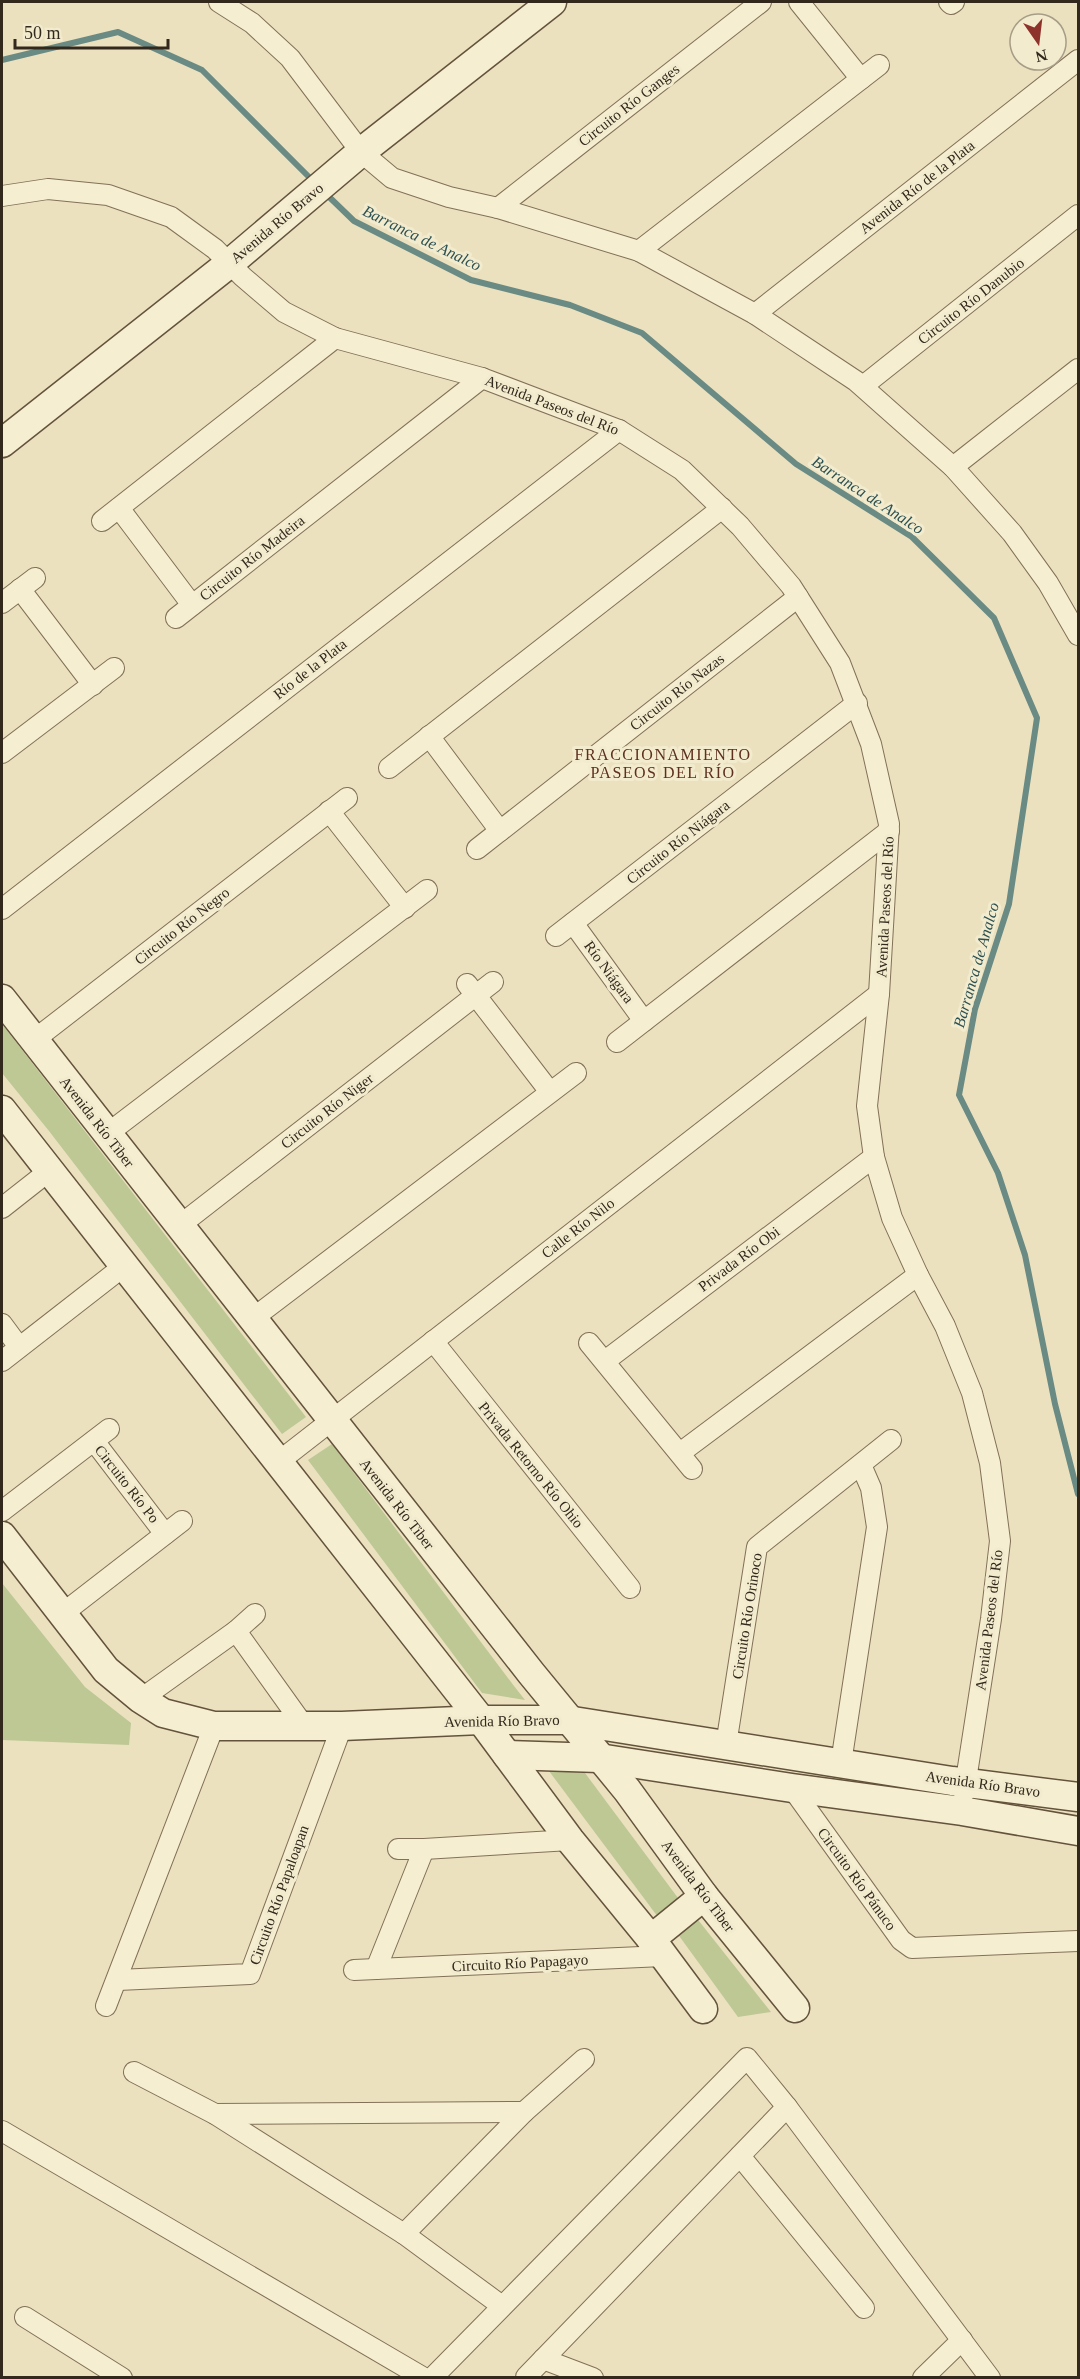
<svg xmlns="http://www.w3.org/2000/svg" width="1080" height="2379" font-family="'Times New Roman',serif">
	<rect width="100%" height="100%" fill="#ebe1bf"/>
	<!-- green -->
	<g fill="#bec894">
		<polygon points="2,1024 306,1417 282,1434 49,1131 2,1073"/>
		<polygon points="332,1444 514,1686 525,1700 482,1693 308,1460"/>
		<polygon points="2,1583 85,1687 131,1723 129,1745 2,1740"/>
		<polygon points="546,1767 585,1773 681,1902 658,1917"/>
		<polygon points="695,1916 771,2012 738,2017 677,1933"/>
	</g>
	<g fill="none" stroke-linecap="round" stroke-linejoin="round">
		<!-- stream -->
		<g stroke="#6a8a84" stroke-width="6">
			<polyline points="2,60 118,32 202,70 315,183"/>
			<polyline points="324,192 354,221 471,280 570,305 642,333 796,464 912,537 994,618 1037,718 1009,904 975,1009 959,1095 998,1173 1025,1255 1055,1404 1078,1494"/>
		</g>
		<!-- street casing -->
		<g stroke="#827158" stroke-width="22">
			<g id="street">
				<polyline points="219,2 252,23 290,58 361,152 392,178 449,197 498,208 639,251 755,314 856,381 953,467 1012,533 1048,583 1078,635"/>
				<polyline points="799,2 861,79"/>
				<polyline points="949,2 951,4 954,2"/>
				<polyline points="2,196 48,189 108,195 171,217 215,249 243,277 284,312 335,338 482,378 619,430 682,470 740,526 791,586 840,663 871,744 889,824 879,994 867,1106 874,1157 892,1218 918,1275 945,1326 972,1393 990,1463 1000,1541 991,1619 964,1793"/>
				<polyline points="498,208 761,2"/>
				<polyline points="639,251 879,65"/>
				<polyline points="755,314 1078,60"/>
				<polyline points="863,386 1078,215"/>
				<polyline points="953,467 1078,369"/>
				<polyline points="119,508 192,605"/>
				<polyline points="102,521 335,338"/>
				<polyline points="20,589 93,685"/>
				<polyline points="2,603 35,578"/>
				<polyline points="176,618 482,378"/>
				<polyline points="429,736 500,831"/>
				<polyline points="2,753 114,668"/>
				<polyline points="389,768 722,508"/>
				<polyline points="329,811 405,908"/>
				<polyline points="477,849 798,597"/>
				<polyline points="2,909 619,430"/>
				<polyline points="573,923 644,1021"/>
				<polyline points="556,936 857,703"/>
				<polyline points="467,984 550,1092"/>
				<polyline points="34,1040 347,798"/>
				<polyline points="617,1042 889,831"/>
				<polyline points="107,1134 427,890"/>
				<polyline points="2,1208 49,1171"/>
				<polyline points="179,1226 493,982"/>
				<polyline points="252,1319 576,1073"/>
				<polyline points="2,1324 19,1347"/>
				<polyline points="433,1341 630,1588"/>
				<polyline points="589,1343 692,1469"/>
				<polyline points="2,1361 124,1266"/>
				<polyline points="605,1361 874,1157"/>
				<polyline points="94,1441 165,1534"/>
				<polyline points="680,1453 918,1275"/>
				<polyline points="277,1463 879,994"/>
				<polyline points="2,1511 109,1429"/>
				<polyline points="62,1614 182,1521"/>
				<polyline points="236,1631 304,1726"/>
				<polyline points="141,1699 236,1631 255,1614"/>
				<polyline points="726,1745 757,1547 891,1440"/>
				<polyline points="841,1763 877,1527 871,1488 861,1465"/>
				<polyline points="792,1788 901,1940 912,1948 1078,1941"/>
				<polyline points="398,1849 424,1849 570,1840"/>
				<polyline points="376,1969 424,1849"/>
				<polyline points="354,1970 663,1956"/>
				<polyline points="118,1980 250,1974 342,1726"/>
				<polyline points="106,2006 214,1726"/>
				<polyline points="134,2072 215,2114 404,2234 502,2306"/>
				<polyline points="215,2114 524,2112"/>
				<polyline points="2,2131 424,2378"/>
				<polyline points="740,2156 864,2308"/>
				<polyline points="404,2234 524,2112 584,2059"/>
				<polyline points="25,2317 122,2378"/>
				<polyline points="543,2359 593,2378"/>
				<polyline points="526,2377 787,2107"/>
				<polyline points="432,2378 747,2058 787,2107 990,2378"/>
				<polyline points="923,2378 962,2340"/>
			</g>
		</g>
		<!-- secondary casing -->
		<g stroke="#64533c" stroke-width="31">
			<g id="secondary">
				<polyline points="2,443 230,263 361,152 552,2"/>
				<polyline points="2,999 531,1673 627,1790 704,1896 795,2008"/>
				<polyline points="2,1110 481,1720 570,1840 651,1939 703,2009"/>
				<polyline points="2,1536 106,1670 141,1699 163,1713 214,1726 342,1726 481,1720 567,1720 952,1781 1078,1797"/>
				<polyline points="507,1755 599,1758 792,1788 962,1811 1078,1831"/>
				<polyline points="651,1939 704,1896"/>
			</g>
		</g>
		<!-- street -->
		<use href="#street" stroke="#f6eed1" stroke-width="20"/>
		<!-- secondary -->
		<use href="#secondary" stroke="#f6eed1" stroke-width="28"/>
	</g>
	<g text-anchor="middle" dominant-baseline="central" stroke-width="6" stroke-linejoin="round" paint-order="stroke">
		<!-- street labels -->
		<g font-size="15" fill="#32281c" stroke="#f3ebce">
			<text transform="translate(629 105) rotate(-38)">Circuito Río Ganges</text>
			<text transform="translate(917 187) rotate(-38)">Avenida Río de la Plata</text>
			<text transform="translate(277 223) rotate(-40)">Avenida Río Bravo</text>
			<text transform="translate(971 301) rotate(-38)">Circuito Río Danubio</text>
			<text transform="translate(552 405) rotate(21)">Avenida Paseos del Río</text>
			<text transform="translate(252 558) rotate(-38)">Circuito Río Madeira</text>
			<text transform="translate(310 669) rotate(-38)">Río de la Plata</text>
			<text transform="translate(677 692) rotate(-38)">Circuito Río Nazas</text>
			<text transform="translate(678 842) rotate(-38)">Circuito Río Niágara</text>
			<text transform="translate(885 907) rotate(-87)">Avenida Paseos del Río</text>
			<text transform="translate(182 926) rotate(-38)">Circuito Río Negro</text>
			<text transform="translate(609 972) rotate(54)">Río Niágara</text>
			<text transform="translate(327 1111) rotate(-38)">Circuito Río Niger</text>
			<text transform="translate(97 1122) rotate(52)">Avenida Río Tiber</text>
			<text transform="translate(578 1228) rotate(-38)">Calle Río Nilo</text>
			<text transform="translate(739 1259) rotate(-37)">Privada Río Obi</text>
			<text transform="translate(531 1465) rotate(51)">Privada Retorno Río Ohio</text>
			<text transform="translate(127 1484) rotate(52)">Circuito Río Po</text>
			<text transform="translate(397 1504) rotate(52)">Avenida Río Tiber</text>
			<text transform="translate(747 1616) rotate(-81)">Circuito Río Orinoco</text>
			<text transform="translate(989 1620) rotate(-83)">Avenida Paseos del Río</text>
			<text transform="translate(502 1721) rotate(-1)">Avenida Río Bravo</text>
			<text transform="translate(983 1784) rotate(8)">Avenida Río Bravo</text>
			<text transform="translate(857 1879) rotate(54)">Circuito Río Pánuco</text>
			<text transform="translate(698 1886) rotate(53)">Avenida Río Tiber</text>
			<text transform="translate(279 1895) rotate(-70)">Circuito Río Papaloapan</text>
			<text transform="translate(520 1963) rotate(-3)">Circuito Río Papagayo</text>
		</g>
		<!-- water labels -->
		<g font-size="16" font-style="italic" fill="#2c5152" stroke="#f3ebce">
			<text transform="translate(422 238) rotate(26)">Barranca de Analco</text>
			<text transform="translate(868 495) rotate(33)">Barranca de Analco</text>
			<text transform="translate(976 965) rotate(-74)">Barranca de Analco</text>
		</g>
		<!-- neighbourhood labels -->
		<g font-size="16" letter-spacing="1.5" fill="#5d2f1e" stroke="#f3ebce">
			<text x="663" y="754">FRACCIONAMIENTO<tspan x="663" dy="18">PASEOS DEL RÍO</tspan></text>
		</g>
	</g>
	<!-- border -->
	<rect width="1080" height="2379" fill="none" stroke="#32281c" stroke-width="6"/>
	<!-- north arrow -->
	<g transform="translate(1038 42) rotate(166)"><circle r="28" fill="#f3ebce" stroke="#a69d87" stroke-width="1.5"/>
	<path d="M0-4.5L10 22L0 15L-10 22Z" fill="#8e322c"/>
	<text y="-9" font-size="16" font-weight="bold" text-anchor="middle" fill="#32281c">N</text>
	</g>
	<!-- scale -->
	<path d="M15 39v9h153v-9" fill="none" stroke="#32281c" stroke-width="3"/>
	<text x="24" y="39" font-size="18" fill="#32281c" stroke="#f3ebce" stroke-width="4.5" paint-order="stroke">50 m</text>
</svg>
